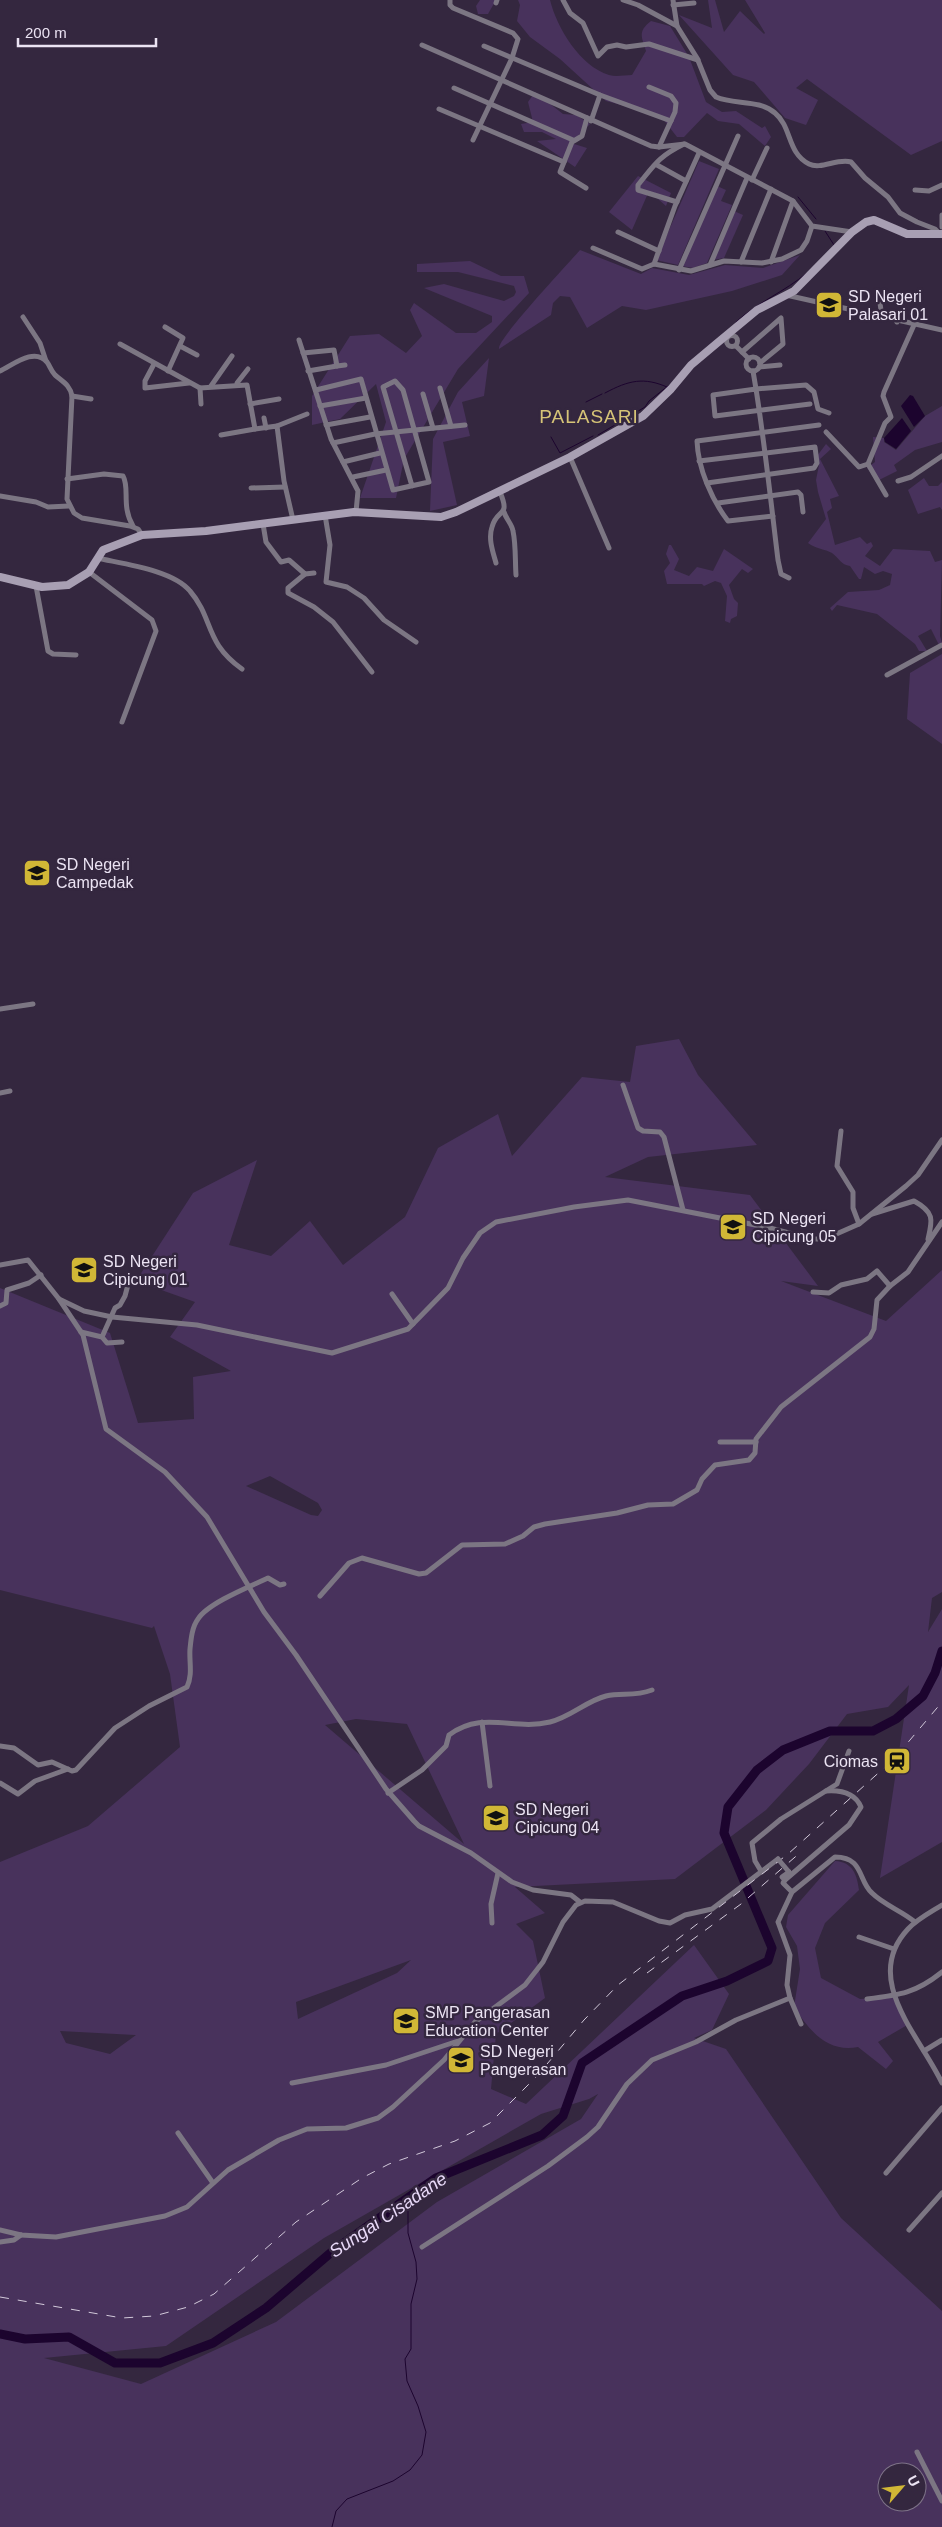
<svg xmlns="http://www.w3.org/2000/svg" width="942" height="2527" font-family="Helvetica,sans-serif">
	<rect width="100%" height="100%" fill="#34273f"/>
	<!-- green -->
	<g fill="#48325c" fill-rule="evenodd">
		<polygon points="480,0 496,0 488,14 478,14 476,6"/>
		<path d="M 518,0 L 550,0 C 557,28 580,66 609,75 C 616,77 625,75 632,75 L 646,51 C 642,37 637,32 651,21 L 670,26 L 689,57 L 706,102 L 722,112 L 736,111 L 762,128 L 765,126 L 771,137 L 765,146 L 739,124 L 718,121 L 707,113 L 684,137 L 677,137 L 663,119 L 641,110 L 606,101 L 560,59 L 530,37 L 517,21 L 520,5 Z"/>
		<polygon points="708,0 715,0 724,32 740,11 764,34 765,33 745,0 942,0 942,141 911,155 807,79 796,88 818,100 806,125 785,118 754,82 733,75 679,15 712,28"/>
		<polygon points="535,92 563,114 576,115 590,124 571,143 587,148 575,167 537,141 556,139 542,132 524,132 521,124 533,122 528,102"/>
		<polygon points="699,161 719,169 678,265 656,260"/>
		<polygon points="638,176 671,193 666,206 649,191 632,230 609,212"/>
		<polygon points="717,186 726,190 721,201 732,205 707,263 693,268 682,266"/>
		<polygon points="734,211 743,215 724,258 713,260"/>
		<path d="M 580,250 L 641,274 L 652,268 L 689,275 L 725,265 L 763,268 L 800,255 L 782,275 L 732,291 L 646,310 L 622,306 L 587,328 L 570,297 L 560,296 L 553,303 L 551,315 L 499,349 C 496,340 569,263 580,250 Z"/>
		<polygon points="470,261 501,276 524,276 529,293 458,369 404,459 396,498 360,498 386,422 376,384 340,419 312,425 312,396 350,336 379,334 406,353 422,336 410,310 414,303 456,333 476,333 492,322 492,316 424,288 444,284 504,301 514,296 516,292 514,286 458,272 417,272 417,264"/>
		<polygon points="489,358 484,396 462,402 470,436 443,442 457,505 430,511 433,439 458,392"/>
		<polygon points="942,406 942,442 915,450 894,465 897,471 877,481 867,468 875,462 873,437 884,438 884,442 896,450 925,416"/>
		<path d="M 826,444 L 831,449 L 820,459 L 839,496 L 830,499 L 832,508 L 827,512 L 835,545 L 860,537 L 867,544 L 871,542 L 873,546 L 865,556 L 880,566 L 893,549 L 930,551 L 935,562 L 942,560 L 940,636 L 942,643 L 939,645 L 931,629 L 918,636 L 927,651 L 919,651 L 915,644 L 877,614 L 837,605 L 832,611 L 830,608 L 848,592 L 879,590 L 890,585 L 892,574 L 883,571 L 875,574 L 864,567 L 861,579 L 859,579 L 850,566 C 841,565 839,558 832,553 C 825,549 816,549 808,543 L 826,519 L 818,492 L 816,480 L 819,465 L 817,456 Z"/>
		<polygon points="924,478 929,486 938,486 942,482 942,510 940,507 918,514 908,490"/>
		<polygon points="669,545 671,545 679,559 674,570 689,576 697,567 713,571 724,549 753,569 748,573 742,569 729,585 734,599 738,603 737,616 731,619 730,623 725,621 727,596 721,583 715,581 704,586 702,584 667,584 664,571 670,563 666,554"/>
		<polygon points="942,654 942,744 907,719 910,673"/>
		<path d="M 679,1039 L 698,1075 L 757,1145 L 648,1157 L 605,1177 L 750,1195 L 818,1286 L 781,1281 L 886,1321 L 942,1270 L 942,1592 L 932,1598 L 928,1632 L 942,1609 L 942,1842 L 880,1878 L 909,1685 L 888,1707 L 847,1714 L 809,1764 L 766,1810 L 675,1879 L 515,1887 L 545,1913 L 516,1924 L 533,1941 L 545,1998 L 496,2034 L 491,2089 L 526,2104 L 694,1945 L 729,1994 L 712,2030 L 694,2038 L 726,2049 L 841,2218 L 942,2311 L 942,2527 L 0,2527 L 0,1862 L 88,1826 L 180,1747 L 170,1674 L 154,1626 L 152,1628 L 0,1590 L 0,1288 L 110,1333 L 138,1423 L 194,1419 L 193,1377 L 231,1371 L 170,1337 L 195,1302 L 136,1281 L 193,1193 L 257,1160 L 229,1245 L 271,1256 L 310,1221 L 343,1265 L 405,1217 L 438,1148 L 498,1114 L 512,1156 L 582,1077 L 630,1082 L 636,1046 ZM 270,1476 L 318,1503 L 322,1510 L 318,1516 L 311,1515 L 246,1486 ZM 356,1719 L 407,1724 L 464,1844 L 325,1725 ZM 411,1960 L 397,1973 L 298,2019 L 296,2002 ZM 60,2031 L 135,2035 L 136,2035 L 110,2054 L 66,2043 ZM 598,2094 L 581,2119 L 437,2202 L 276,2322 L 141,2384 L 44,2358 L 166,2346 L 324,2238 L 541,2114 L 589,2099 ZM 887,2472 L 917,2472 L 917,2502 L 887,2502 Z"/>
		<path d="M 835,1861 C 853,1862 857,1875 859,1890 L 825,1923 L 815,1948 L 821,1978 L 860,1999 L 893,1997 L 909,2024 L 878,2042 L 893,2061 L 886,2069 L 858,2047 C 827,2053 809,2030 794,2007 L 800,1969 L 797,1946 L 786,1927 L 788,1915 Z"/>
	</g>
	<!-- water -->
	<g fill="#1c042e">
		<polygon points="910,395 913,396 925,416 914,427 901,406"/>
		<polygon points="902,418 911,431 896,449 885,442 884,438"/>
	</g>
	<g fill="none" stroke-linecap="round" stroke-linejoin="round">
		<!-- stream -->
		<g stroke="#1c042e" stroke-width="1">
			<polyline points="798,197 816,219"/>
			<polyline points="825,231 834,245"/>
			<path d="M 736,322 C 758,302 784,292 807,273"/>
			<path d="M 605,393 C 629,380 644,377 667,387"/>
			<polyline points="586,402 602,394"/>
			<polyline points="598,435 645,407 649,401 668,386"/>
			<polyline points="551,437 560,453 593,436"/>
			<polyline points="332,2527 336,2511 347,2499 393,2481 410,2470 422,2455 426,2432 418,2406 407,2381 405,2359 411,2349 411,2304 417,2279 416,2262 408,2233 408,2197"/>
		</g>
		<!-- river -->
		<polyline stroke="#1c042e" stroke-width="9" points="0,2334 25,2339 69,2337 115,2363 160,2363 213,2343 266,2308 334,2250 436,2178 542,2135 563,2116 582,2063 682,1996 727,1981 768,1961 772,1948 724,1833 728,1807 757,1770 783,1750 830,1731 873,1731 896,1719 923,1696 935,1673 942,1651"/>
		<!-- street -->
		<g stroke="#7c7683" stroke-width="5">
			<polyline points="450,0 450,5 453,8 513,33 518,39 512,58 473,140"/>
			<polyline points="563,0 570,13 583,23 598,56 607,47 617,45 626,47 649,44 698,60"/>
			<polyline points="623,0 638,5 677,26"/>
			<path d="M 673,0 L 677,26 L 697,58 L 710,90 L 716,97 C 734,105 759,99 775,113 C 792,127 787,153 809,164 C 821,170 837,158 851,162 L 865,178 L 888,197 L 900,213 L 917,222 L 935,229 L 940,234"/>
			<polyline points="496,3 497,0"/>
			<polyline points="673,5 694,3"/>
			<polyline points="422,45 651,146 659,147 685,144 793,201 812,226 852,232"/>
			<polyline points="484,46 600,95 671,121"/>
			<polyline points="649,87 671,96 676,103 675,112 659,147"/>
			<polyline points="454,88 573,140"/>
			<polyline points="439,109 564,162"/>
			<polyline points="591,121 600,95"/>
			<polyline points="657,165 686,181"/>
			<polyline points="752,180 767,148"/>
			<polyline points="586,188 560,172 572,142 582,136 587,118"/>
			<polyline points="915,190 929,191 942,185"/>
			<path d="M 677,202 L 638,190 L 638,185 C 655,164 658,157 684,144"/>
			<polyline points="942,215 942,227"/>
			<polyline points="618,232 659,251"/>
			<polyline points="593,248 642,269 654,264 691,271 724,261 762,263 782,259 801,250 807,241 812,226"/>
			<polyline points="741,262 771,189"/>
			<polyline points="771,262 793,201"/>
			<polyline points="654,264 675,206 699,153"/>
			<polyline points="710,265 747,178"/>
			<polyline points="679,270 738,136"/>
			<polyline points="786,295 942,330"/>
			<polyline points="880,303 882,318"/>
			<polyline points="23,317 40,343 46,361"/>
			<polyline points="897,322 900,312"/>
			<polyline points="165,327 183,338 168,371"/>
			<circle cx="732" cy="341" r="5.5"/>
			<polyline points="299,340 331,439 358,491 356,512"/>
			<polyline points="120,344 200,388 247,385 255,429 277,426 284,481 293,520"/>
			<polyline points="180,346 197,355"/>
			<polyline points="736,346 749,359"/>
			<polyline points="742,352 781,318 783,344 760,363"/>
			<polyline points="303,353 334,350 337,366 308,371"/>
			<circle cx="753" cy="364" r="7"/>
			<polyline points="154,364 145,381 145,388 189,383"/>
			<polyline points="337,366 345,365"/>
			<polyline points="759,367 780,365"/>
			<path d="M 0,371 C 13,365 34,347 47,362 C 50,366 51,371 55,375 C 63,382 70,385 72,396 L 67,499 L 74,513 L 82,518 L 130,526 L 138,529 L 142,535"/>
			<polyline points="753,371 756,389 806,385 814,392 818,409 829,413"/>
			<polyline points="237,383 248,369"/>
			<polyline points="211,386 232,356"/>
			<polyline points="200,388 201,404"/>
			<polyline points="440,388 451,426"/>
			<polyline points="316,390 361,379 393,490 429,482 403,390 395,381 383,387 412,486"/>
			<polyline points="423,394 433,428"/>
			<polyline points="72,396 91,399"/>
			<polyline points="250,404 279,399"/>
			<polyline points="320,406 366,398"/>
			<polyline points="264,418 266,428"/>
			<polyline points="326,425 370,417"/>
			<polyline points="277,426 307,414"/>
			<polyline points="826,432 859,467 868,464"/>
			<polyline points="221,435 255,429"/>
			<polyline points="333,443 375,434 465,425"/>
			<polyline points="570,457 609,548"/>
			<polyline points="699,461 815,447 817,463 814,468 707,483"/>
			<polyline points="343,462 380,453"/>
			<polyline points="353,477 386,470"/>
			<path d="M 67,479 L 104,474 L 123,476 C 130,488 121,506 133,526"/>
			<polyline points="898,481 911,477 942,456"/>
			<polyline points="251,488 285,487"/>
			<polyline points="886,495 868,464 885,423 891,417 883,396 884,392 914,325"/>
			<polyline points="0,496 36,502 48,507 69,506"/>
			<polyline points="718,503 798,492 801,495 803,512"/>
			<path d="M 504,512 C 506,519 512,524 513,531 C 516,545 515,561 516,575"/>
			<polyline points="325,515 330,545 326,582 347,587 364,598 384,620 416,642"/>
			<path d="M 773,516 L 728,521 C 712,500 698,469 697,441 L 819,425"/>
			<polyline points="263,524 266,542 281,562 289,560 305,574 314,573"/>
			<path d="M 97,558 C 124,564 173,570 190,591 C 214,619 204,642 242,669"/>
			<path d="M 496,563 C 493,552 488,539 492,527 C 497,508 511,518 500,492"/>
			<polyline points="89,572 152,620 156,631 122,722"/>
			<polyline points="305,574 288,588 288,593 314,607 333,622 372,672"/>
			<path d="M 789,578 L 781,574 L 778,560 C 771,503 765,446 756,389 L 713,395 L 715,416 L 810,404"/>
			<polyline points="36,586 48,651 53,654 76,655"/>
			<polyline points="887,675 942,645"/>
			<polyline points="0,1009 33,1004"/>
			<polyline points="623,1085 638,1128 643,1131 660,1132 664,1137 683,1210"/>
			<polyline points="0,1093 10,1091"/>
			<polyline points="841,1131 837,1166 853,1192 853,1208 859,1224"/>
			<path d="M 872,1214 L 914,1201 C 934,1212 933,1219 928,1239"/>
			<polyline points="0,1265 28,1260 59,1299 84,1311 112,1317 197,1325 332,1353 408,1329 448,1288 463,1258 480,1233 496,1222 574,1207 628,1200 766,1227 812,1239 825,1239 859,1224 906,1186 918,1175 942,1140"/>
			<polyline points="813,1292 829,1293 841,1285 867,1279 877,1271 890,1286"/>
			<polyline points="392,1294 413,1324"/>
			<polyline points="59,1299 83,1335 106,1429 165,1472 207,1517 264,1612 296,1655 386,1789 414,1821 419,1826 471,1853 512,1882 533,1890 571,1895 580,1902"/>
			<polyline points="0,1306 6,1303 7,1290 29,1283 41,1275"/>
			<polyline points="81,1332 102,1337 107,1343 122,1342"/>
			<polyline points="102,1337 115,1308 120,1305 125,1296 130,1277"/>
			<polyline points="720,1442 756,1442"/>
			<polyline points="320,1596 349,1563 362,1558 419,1574 426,1573 462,1545 505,1544 523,1536 534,1527 545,1524 617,1513 648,1505 673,1504 697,1490 702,1479 715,1465 749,1460 755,1453 756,1439 781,1407 870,1337 874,1329 877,1300 890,1286 908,1272 942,1222"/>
			<polyline points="482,1722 490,1786"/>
			<path d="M 0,1746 L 14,1748 L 38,1765 L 52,1762 L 72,1771 L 76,1770 L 115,1728 L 149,1706 L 187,1687 C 193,1674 189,1662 190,1649 C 191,1639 192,1627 198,1619 C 208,1603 251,1586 268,1578 L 280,1585 L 284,1584"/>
			<polyline points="0,1783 18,1794 35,1781 68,1769"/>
			<path d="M 388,1793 L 422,1770 L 446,1746 L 449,1735 C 483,1710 513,1731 550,1722 C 571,1717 586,1701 606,1696 C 621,1692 634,1697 652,1690"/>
			<polyline points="761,1871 755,1861 752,1843 781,1819 837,1784 849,1751"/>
			<polyline points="785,1880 782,1877 789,1872"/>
			<path d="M 792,1892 L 783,1883 L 785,1880 L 849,1825 L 861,1807 C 855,1793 840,1790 826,1791"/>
			<path d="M 942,1905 C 931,1912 917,1919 908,1929 C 861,1979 920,2036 942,2083"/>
			<polyline points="492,1923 491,1904 498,1873"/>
			<polyline points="859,1937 894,1949"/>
			<polyline points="790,1998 801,2024"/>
			<path d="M 867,1999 C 900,1995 916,1993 942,1972"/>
			<polyline points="924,2051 942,2040"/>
			<polyline points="292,2083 386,2065 458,2041"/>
			<polyline points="178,2133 213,2183"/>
			<polyline points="886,2173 942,2108"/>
			<polyline points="0,2230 21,2235 56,2237 165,2216 187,2207 228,2170 279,2140 307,2129 346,2128 378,2118 393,2107 444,2060 475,2022 525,1985 543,1962 563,1922 576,1905 585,1901 613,1902 659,1921 670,1923 685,1915 712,1909 778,1859"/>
			<polyline points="909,2230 942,2193"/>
			<polyline points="0,2242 14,2240 21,2235"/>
			<path d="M 422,2247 L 548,2166 L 587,2137 L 598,2127 L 627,2084 L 652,2060 L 696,2042 L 736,2020 L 790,1998 L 787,1985 L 790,1955 L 778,1922 L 792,1892 L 835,1857 C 864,1857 858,1881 872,1893 C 884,1905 902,1911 915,1922"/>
			<polyline points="917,2452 942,2501"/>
		</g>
		<!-- secondary -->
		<polyline stroke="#a89fb3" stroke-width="8" points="0,577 42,587 68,585 89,572 103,550 142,535 206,531 354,512 441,517 456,512 570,457 643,416 671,389 691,365 716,344 757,310 794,291 852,232 866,222 874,220 907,234 942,234"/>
		<!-- rail -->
		<g stroke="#d2c9da" stroke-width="1" stroke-dasharray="9 9" stroke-linecap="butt">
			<polyline points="647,1973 741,1904 802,1851"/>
			<polyline points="0,2297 122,2318 154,2316 188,2307 214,2294 296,2222 362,2178 389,2164 455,2141 490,2123 537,2076 584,2020 618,1985 788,1854 894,1759 942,1702"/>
		</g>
		<!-- street-bridge -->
		<polyline stroke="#7c7683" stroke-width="5" points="778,1859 789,1872"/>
	</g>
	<!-- icons -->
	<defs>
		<g id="school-square" transform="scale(1.4375)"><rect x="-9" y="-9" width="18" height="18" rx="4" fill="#d1b736" stroke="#34273f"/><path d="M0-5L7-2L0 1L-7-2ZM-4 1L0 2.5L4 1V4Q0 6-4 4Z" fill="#111"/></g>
		<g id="station-square" transform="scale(1.4375)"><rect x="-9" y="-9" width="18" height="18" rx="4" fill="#d1b736" stroke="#34273f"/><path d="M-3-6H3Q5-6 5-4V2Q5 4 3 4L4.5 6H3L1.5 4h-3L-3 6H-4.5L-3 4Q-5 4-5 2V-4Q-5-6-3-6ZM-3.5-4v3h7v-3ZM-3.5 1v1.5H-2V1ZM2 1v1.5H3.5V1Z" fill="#111"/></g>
	</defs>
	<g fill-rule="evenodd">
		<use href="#school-square" x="829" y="305"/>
		<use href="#school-square" x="37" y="873"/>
		<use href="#school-square" x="733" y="1227"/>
		<use href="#school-square" x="84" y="1270"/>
		<use href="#station-square" x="897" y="1761"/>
		<use href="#school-square" x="496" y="1818"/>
		<use href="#school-square" x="406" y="2021"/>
		<use href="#school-square" x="461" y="2060"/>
	</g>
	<g text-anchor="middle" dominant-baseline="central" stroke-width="5" stroke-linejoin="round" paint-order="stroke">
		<!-- poi labels -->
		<g font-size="16" fill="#ebe3f3" stroke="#34273f" text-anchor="start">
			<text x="848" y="296">SD Negeri<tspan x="848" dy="18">Palasari 01</tspan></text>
			<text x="56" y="864">SD Negeri<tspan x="56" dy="18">Campedak</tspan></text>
			<text x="752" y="1218">SD Negeri<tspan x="752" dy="18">Cipicung 05</tspan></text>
			<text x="103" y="1261">SD Negeri<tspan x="103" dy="18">Cipicung 01</tspan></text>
			<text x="878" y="1761" text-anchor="end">Ciomas</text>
			<text x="515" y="1809">SD Negeri<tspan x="515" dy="18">Cipicung 04</tspan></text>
			<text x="425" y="2012">SMP Pangerasan<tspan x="425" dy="18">Education Center</tspan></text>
			<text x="480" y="2051">SD Negeri<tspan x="480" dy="18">Pangerasan</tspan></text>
		</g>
		<!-- water labels -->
		<g font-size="18" font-style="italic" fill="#e9daf9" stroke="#34273f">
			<text transform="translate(388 2215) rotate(-34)">Sungai Cisadane</text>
		</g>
		<!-- quarter labels -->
		<g font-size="19" letter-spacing="1" fill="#d6c477" stroke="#34273f">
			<text x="589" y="416">PALASARI</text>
		</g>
	</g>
	<!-- north arrow -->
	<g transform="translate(902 2487) rotate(62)"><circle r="24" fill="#34273f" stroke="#7d7287"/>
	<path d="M0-4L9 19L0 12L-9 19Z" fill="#d1b736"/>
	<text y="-8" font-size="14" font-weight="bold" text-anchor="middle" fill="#ebe3f3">U</text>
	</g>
	<!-- scale -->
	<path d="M18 38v8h138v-8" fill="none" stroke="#ebe3f3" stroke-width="2.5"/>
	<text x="25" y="38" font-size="15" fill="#ebe3f3" stroke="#34273f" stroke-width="4" paint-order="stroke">200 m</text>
</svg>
